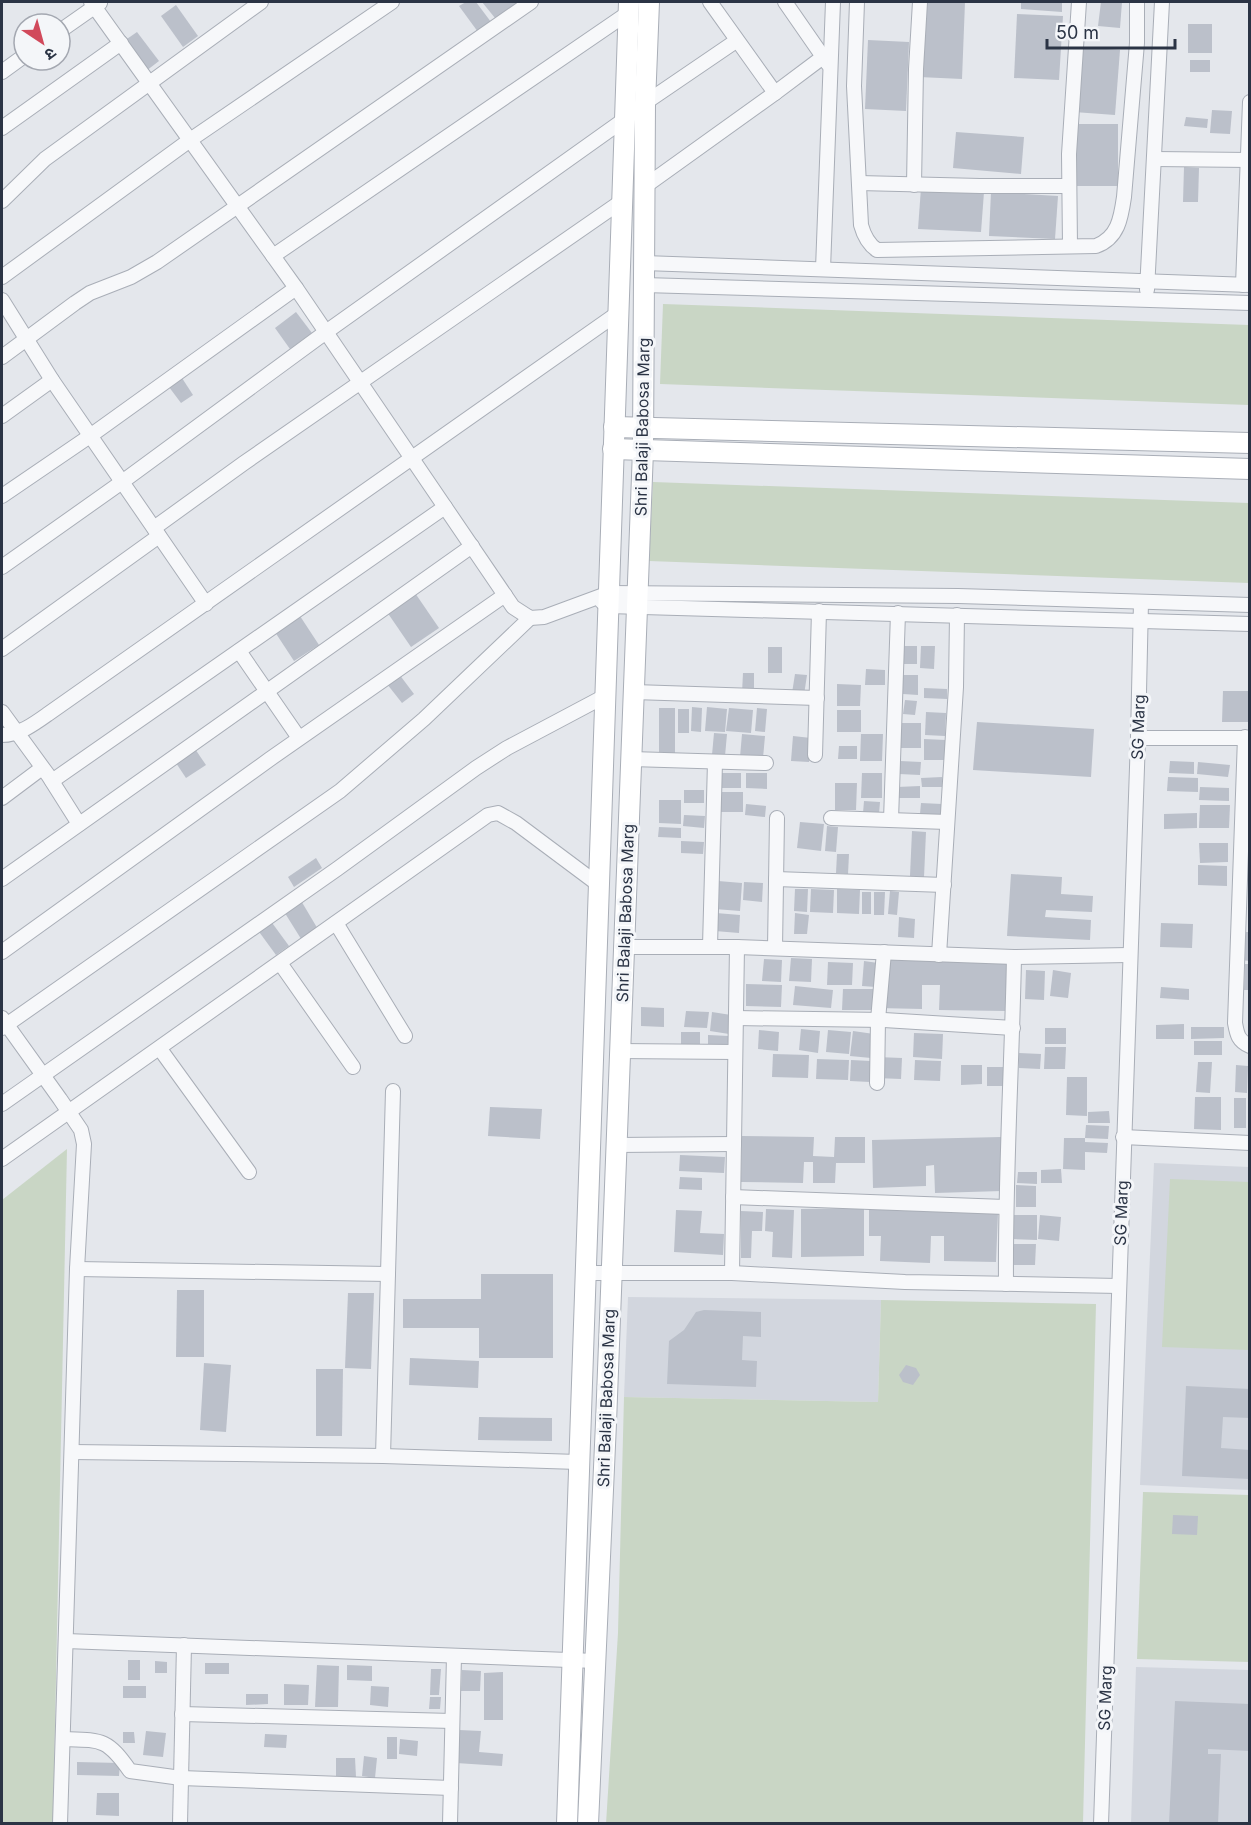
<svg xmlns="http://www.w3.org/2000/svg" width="1251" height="1825" font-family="Inter,'Noto Sans Devanagari',sans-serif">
	<rect width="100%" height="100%" fill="#e4e7ec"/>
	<!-- built -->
	<g fill="#d2d6de">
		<polygon points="1154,1163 1249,1167 1249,1490 1140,1485"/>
		<polygon points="628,1297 881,1300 878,1402 624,1397"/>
		<polygon points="1136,1667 1249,1670 1249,1823 1131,1824"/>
	</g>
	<!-- green -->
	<g fill="#c9d6c5">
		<polygon points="663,304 1249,325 1249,405 660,384"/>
		<polygon points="653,482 1249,503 1249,583 649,561"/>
		<polygon points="67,1149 53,1823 2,1824 2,1200"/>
		<polygon points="1170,1179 1249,1182 1249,1350 1162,1347"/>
		<polygon points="881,1300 1096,1304 1083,1823 606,1824 618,1633 624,1397 878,1402"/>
		<polygon points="1143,1492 1249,1495 1249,1662 1137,1659"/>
	</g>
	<!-- building -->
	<g fill="#bbc0ca">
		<polygon points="466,2 476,2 491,22 478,32 459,6"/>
		<polygon points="482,2 518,2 495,18"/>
		<polygon points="923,2 965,2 962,79 919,77"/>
		<polygon points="1021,2 1062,2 1062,12 1021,9"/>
		<polygon points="1101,2 1122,2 1120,28 1098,26"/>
		<polygon points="176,5 198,36 183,47 161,16"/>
		<polygon points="1017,14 1063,16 1059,80 1014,78"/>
		<rect x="1188" y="24" width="24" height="29"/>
		<polygon points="137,32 159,61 146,71 124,41"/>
		<polygon points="868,40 909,42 906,111 865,109"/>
		<polygon points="1079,47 1120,50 1115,115 1074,112"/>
		<rect x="1190" y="60" width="20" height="12"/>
		<polygon points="1212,110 1232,111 1230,134 1210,133"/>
		<polygon points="1186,117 1208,119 1207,128 1184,126"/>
		<rect x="1076" y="124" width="42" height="62"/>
		<polygon points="956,132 1024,137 1021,174 953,168"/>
		<polygon points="1184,167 1199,168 1198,202 1183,202"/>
		<polygon points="921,188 984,192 981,232 918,229"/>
		<polygon points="991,192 1058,196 1055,239 989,236"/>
		<polygon points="296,312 312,333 290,349 275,328"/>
		<polygon points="182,378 193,395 181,403 169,387"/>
		<polygon points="415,593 439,628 411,647 387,612"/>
		<polygon points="300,616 319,645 294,661 275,632"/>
		<rect x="901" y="646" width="16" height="18"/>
		<polygon points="921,646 935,646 934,669 920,668"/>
		<rect x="768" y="647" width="14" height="26"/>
		<polygon points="866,669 885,670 885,685 865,685"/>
		<polygon points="743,673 754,673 754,694 742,693"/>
		<polygon points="399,674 414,694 402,703 387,684"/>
		<polygon points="795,674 807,675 804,695 792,693"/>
		<polygon points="903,675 918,675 918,695 903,694"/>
		<polygon points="837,684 861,685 860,706 837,706"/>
		<polygon points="924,688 947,689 947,699 924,698"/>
		<polygon points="1223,691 1250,691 1250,722 1222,722"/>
		<polygon points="905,700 917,701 915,715 903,714"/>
		<polygon points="692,707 702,708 701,732 691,731"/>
		<polygon points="707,707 727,709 725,732 705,731"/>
		<rect x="659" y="708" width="16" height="46"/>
		<polygon points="729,708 753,710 751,733 726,731"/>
		<polygon points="757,708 767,709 765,732 755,731"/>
		<rect x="678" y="709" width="11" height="24"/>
		<rect x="837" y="710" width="24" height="22"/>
		<polygon points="926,712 946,713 945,736 925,735"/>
		<polygon points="977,722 1094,729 1091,777 973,770"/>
		<rect x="897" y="723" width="24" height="25"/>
		<polygon points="714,733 727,734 725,756 712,755"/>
		<polygon points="742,734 765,736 763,758 740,757"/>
		<polygon points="861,734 883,734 882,761 860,761"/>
		<polygon points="793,736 811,738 809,762 791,761"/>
		<polygon points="924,739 946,740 945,760 924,760"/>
		<polygon points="193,746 206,765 186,778 174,760"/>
		<polygon points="839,746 857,746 857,759 838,759"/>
		<polygon points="900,761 921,762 920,775 899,774"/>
		<polygon points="1170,761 1194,762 1194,774 1169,773"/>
		<polygon points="1198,762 1230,765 1228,777 1197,774"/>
		<rect x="721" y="773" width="20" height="15"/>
		<polygon points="746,773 767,773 767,789 746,788"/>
		<polygon points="862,773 882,773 882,798 861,798"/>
		<polygon points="942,777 943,787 922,787 921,778"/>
		<polygon points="1168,777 1198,778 1198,792 1167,791"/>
		<polygon points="835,783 857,783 856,810 835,810"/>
		<polygon points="920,786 920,798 897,798 897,787"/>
		<polygon points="1200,787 1229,788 1229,801 1199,800"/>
		<rect x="684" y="790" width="20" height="13"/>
		<rect x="721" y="792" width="22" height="20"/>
		<polygon points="659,800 681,800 681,824 659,823"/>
		<polygon points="864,801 880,802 879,814 863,813"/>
		<polygon points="921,803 942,804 941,815 920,814"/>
		<polygon points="746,804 766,806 765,817 745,815"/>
		<polygon points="1200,805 1230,805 1229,828 1199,828"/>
		<polygon points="1197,813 1197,828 1164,829 1164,814"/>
		<polygon points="684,815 705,816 704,828 683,826"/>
		<polygon points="800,822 824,824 821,851 797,848"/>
		<polygon points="827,826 838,827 836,852 825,851"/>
		<polygon points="659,827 681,828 681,838 658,837"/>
		<polygon points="912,831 926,832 924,877 910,876"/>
		<polygon points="681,841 704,842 703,854 681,853"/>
		<polygon points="1199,843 1228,843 1228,862 1200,863"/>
		<polygon points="837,854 849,854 848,874 836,873"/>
		<polygon points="316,858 322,868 294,887 288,877"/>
		<polygon points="1198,865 1227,866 1227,886 1198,885"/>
		<polygon points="1011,874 1062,877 1061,894 1093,896 1092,912 1046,910 1045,917 1091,920 1090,940 1007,936"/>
		<polygon points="718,881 742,883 740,911 715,909"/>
		<polygon points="744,882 763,883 762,902 743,900"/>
		<polygon points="795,889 808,889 807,912 794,911"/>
		<polygon points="811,889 834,890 833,913 810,912"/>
		<polygon points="837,889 860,890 859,914 837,913"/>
		<polygon points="890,891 899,892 897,915 888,914"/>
		<rect x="862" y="892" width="9" height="22"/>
		<polygon points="874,892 885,892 884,915 874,915"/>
		<polygon points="300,899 319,931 303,942 283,910"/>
		<polygon points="716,913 740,915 739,933 715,931"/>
		<polygon points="795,913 809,915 807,934 794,934"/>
		<polygon points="899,917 915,919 914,938 898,937"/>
		<polygon points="270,920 289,946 276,955 257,929"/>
		<polygon points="1161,923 1193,924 1192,948 1160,947"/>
		<polygon points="1243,932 1250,932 1250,961 1240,960"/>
		<polygon points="791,958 812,959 811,982 789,981"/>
		<polygon points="764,959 782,960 781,982 762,981"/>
		<polygon points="879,959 1007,962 1005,1011 939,1010 940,985 922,985 922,1009 878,1008"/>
		<polygon points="864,961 878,963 876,987 862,986"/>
		<polygon points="828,962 853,963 852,985 827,985"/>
		<polygon points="1245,964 1250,964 1250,990 1244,990"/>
		<polygon points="1026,970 1045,971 1044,1000 1025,999"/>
		<polygon points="1053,970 1071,973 1068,998 1050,996"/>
		<polygon points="746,984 782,985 781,1007 746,1006"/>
		<polygon points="795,986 833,990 831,1008 793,1005"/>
		<polygon points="1161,987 1189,989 1189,1000 1160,998"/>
		<polygon points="843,989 875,989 874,1010 842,1010"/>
		<polygon points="641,1007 664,1008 664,1027 641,1026"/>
		<polygon points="686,1011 709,1012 707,1028 684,1027"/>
		<polygon points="712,1012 731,1015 729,1034 710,1031"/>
		<polygon points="1184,1024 1184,1039 1156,1039 1156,1025"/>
		<polygon points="1191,1027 1224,1027 1224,1038 1191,1039"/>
		<rect x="1045" y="1028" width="21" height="16"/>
		<polygon points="801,1029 820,1031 818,1053 799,1050"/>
		<polygon points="759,1030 779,1032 778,1051 758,1049"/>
		<polygon points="828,1030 851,1032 849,1054 826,1052"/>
		<polygon points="853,1031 874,1034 871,1058 850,1056"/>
		<rect x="681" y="1032" width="19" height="14"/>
		<polygon points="914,1033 943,1034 942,1059 913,1057"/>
		<polygon points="708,1035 729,1036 727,1048 708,1048"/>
		<rect x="1194" y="1041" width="28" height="14"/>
		<polygon points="1045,1047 1066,1047 1065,1069 1044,1069"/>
		<polygon points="1019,1053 1041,1054 1040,1069 1019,1068"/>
		<polygon points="773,1054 809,1055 808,1078 772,1077"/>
		<polygon points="877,1057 902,1058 901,1079 876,1078"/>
		<polygon points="817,1059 849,1060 848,1080 816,1079"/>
		<polygon points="851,1060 871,1061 870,1082 850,1081"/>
		<polygon points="915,1060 941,1061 940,1081 914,1080"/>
		<polygon points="1198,1062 1212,1062 1210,1093 1196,1092"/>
		<polygon points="961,1065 982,1065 982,1084 961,1085"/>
		<polygon points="1236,1065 1248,1066 1247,1093 1235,1092"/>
		<rect x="987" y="1067" width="16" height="19"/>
		<polygon points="1067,1077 1087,1077 1087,1116 1066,1115"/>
		<polygon points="1195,1097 1221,1097 1221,1130 1194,1129"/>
		<rect x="1234" y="1098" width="12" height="30"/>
		<polygon points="490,1107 542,1109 540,1139 488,1136"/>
		<polygon points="1109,1111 1110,1123 1088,1123 1088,1112"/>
		<polygon points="1086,1125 1109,1126 1108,1139 1085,1138"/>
		<polygon points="742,1136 814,1137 813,1156 834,1157 835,1137 865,1137 865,1163 836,1163 835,1183 813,1183 813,1162 804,1162 803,1183 741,1182"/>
		<polygon points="1001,1137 1002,1191 935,1193 934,1165 926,1166 926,1186 873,1188 872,1140"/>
		<polygon points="1064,1138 1085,1138 1085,1142 1108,1143 1107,1153 1085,1152 1085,1170 1063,1169"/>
		<polygon points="680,1155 725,1157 724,1173 679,1171"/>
		<polygon points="1061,1169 1062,1183 1041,1183 1041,1170"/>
		<polygon points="1018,1172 1037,1172 1037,1184 1017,1183"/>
		<polygon points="680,1177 702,1178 702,1190 679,1189"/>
		<polygon points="1016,1185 1036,1186 1036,1207 1016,1207"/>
		<polygon points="864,1208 864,1256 801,1257 801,1209"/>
		<polygon points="766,1209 794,1210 792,1258 772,1257 773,1232 765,1231"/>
		<polygon points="869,1209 998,1213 996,1262 944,1261 944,1236 931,1236 930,1263 880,1261 881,1236 869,1236"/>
		<polygon points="676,1210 702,1211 700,1233 724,1234 723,1255 674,1252"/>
		<polygon points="741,1211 763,1212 762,1231 752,1231 751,1258 741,1258"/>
		<polygon points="1013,1215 1037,1215 1037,1240 1013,1239"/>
		<polygon points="1040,1215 1061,1217 1059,1241 1038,1239"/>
		<polygon points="1014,1244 1036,1244 1035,1265 1014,1265"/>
		<polygon points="481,1274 553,1274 553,1358 479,1358 479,1328 403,1328 403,1299 481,1299"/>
		<polygon points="177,1290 204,1290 204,1357 176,1357"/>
		<polygon points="348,1293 374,1293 371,1369 345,1368"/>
		<polygon points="704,1310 761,1312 761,1337 743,1336 742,1360 757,1361 756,1387 667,1384 669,1341 684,1330 696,1312"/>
		<polygon points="410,1358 479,1361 478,1388 409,1385"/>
		<polygon points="204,1363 231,1365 226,1432 200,1430"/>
		<polygon points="906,1365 916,1368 920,1375 913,1385 903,1382 899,1375"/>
		<polygon points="316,1369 343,1369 342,1436 316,1436"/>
		<polygon points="1186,1386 1250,1389 1250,1418 1223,1417 1221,1448 1250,1450 1250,1479 1182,1476"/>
		<polygon points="479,1417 552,1418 552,1441 478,1440"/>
		<polygon points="1173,1515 1198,1516 1197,1535 1172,1534"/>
		<rect x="128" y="1660" width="12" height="20"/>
		<polygon points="155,1661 167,1662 167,1673 155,1673"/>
		<rect x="205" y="1663" width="24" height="11"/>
		<polygon points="317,1665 339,1666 338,1707 315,1707"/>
		<polygon points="347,1665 372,1666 372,1681 347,1680"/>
		<polygon points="431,1669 441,1669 439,1695 430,1695"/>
		<polygon points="462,1670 481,1671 480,1691 461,1691"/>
		<polygon points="503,1672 503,1720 484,1720 484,1673"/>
		<polygon points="284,1684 309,1685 308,1705 284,1705"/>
		<rect x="123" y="1686" width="23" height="12"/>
		<polygon points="371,1686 389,1687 388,1707 370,1705"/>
		<polygon points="246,1694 268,1694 268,1704 246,1705"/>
		<polygon points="430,1697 441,1697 440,1709 429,1709"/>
		<polygon points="1175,1701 1250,1704 1250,1751 1208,1749 1208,1754 1221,1754 1218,1824 1169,1824"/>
		<polygon points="459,1730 481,1731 479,1752 503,1754 502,1766 456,1763"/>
		<polygon points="146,1731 166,1733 163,1757 143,1755"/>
		<polygon points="123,1732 134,1732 135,1743 123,1743"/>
		<polygon points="265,1734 287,1735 286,1748 264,1747"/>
		<rect x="387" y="1737" width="10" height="22"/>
		<polygon points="400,1739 418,1741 417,1756 399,1754"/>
		<polygon points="364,1756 377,1758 375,1778 362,1776"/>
		<polygon points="336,1758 355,1758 356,1777 336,1777"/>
		<polygon points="77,1762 120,1763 119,1776 77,1775"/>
		<polygon points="97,1793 119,1793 119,1816 96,1815"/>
	</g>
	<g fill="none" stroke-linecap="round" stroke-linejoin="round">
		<!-- street casing -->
		<g stroke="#a9aeb7" stroke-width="16">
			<g id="street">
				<polyline points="91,2 296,288 513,607 530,618 544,617 609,593 958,596 1250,605"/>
				<polyline points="710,2 775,93"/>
				<polyline points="785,2 828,64"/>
				<path d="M 857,2 L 854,86 L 861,225 C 864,236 868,244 877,250 L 1096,246 C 1118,238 1121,218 1124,197 L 1137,43 L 1137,2"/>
				<polyline points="60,31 100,3"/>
				<polyline points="2,72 24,56"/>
				<polyline points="645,103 736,41"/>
				<polyline points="2,128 121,43"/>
				<polyline points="1154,159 1250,160"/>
				<polyline points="859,183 980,186 1068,186"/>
				<polyline points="914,185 916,69 920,2"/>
				<polyline points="644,187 775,93 823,57"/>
				<polyline points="2,201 45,159 261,2"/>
				<polyline points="1070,246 1069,154 1079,2"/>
				<polyline points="273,256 628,13"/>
				<polyline points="644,263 1250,285"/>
				<polyline points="823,269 833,2"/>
				<polyline points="2,277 190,140 392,2"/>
				<polyline points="644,285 1250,303"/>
				<polyline points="1243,285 1250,102"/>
				<polyline points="1147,290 1162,2"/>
				<polyline points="2,300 52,380 206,604"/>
				<polyline points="2,357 75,303 90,293 131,277 157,262 531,2"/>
				<polyline points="2,416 52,380"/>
				<polyline points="2,496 90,436 296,288"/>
				<polyline points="154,528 244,463 622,201"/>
				<polyline points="2,567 122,482 326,332 625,119"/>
				<polyline points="602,602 608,606 1250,624"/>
				<polyline points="2,649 159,536"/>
				<polyline points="239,651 299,738"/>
				<polyline points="634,692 817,698"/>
				<polyline points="2,712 48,775 79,824"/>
				<path d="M 2,735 C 19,735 34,724 48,714 L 618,313"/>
				<path d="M 1245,737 L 1235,1023 C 1237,1034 1238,1041 1250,1046"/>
				<polyline points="1138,738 1250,738"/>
				<polyline points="815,755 819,611"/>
				<polyline points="631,759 766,763"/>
				<polyline points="52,781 445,507"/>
				<polyline points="2,798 42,768"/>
				<polyline points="831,818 947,822"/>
				<polyline points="891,820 898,613"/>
				<polyline points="2,879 472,546"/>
				<polyline points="776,879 944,885"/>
				<polyline points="336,923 405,1036"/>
				<polyline points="710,946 715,762"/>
				<polyline points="624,947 737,947 1014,957 1129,955"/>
				<polyline points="775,948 777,818"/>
				<polyline points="2,952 270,759 505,595"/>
				<polyline points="939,955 956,687 957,615"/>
				<polyline points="280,963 353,1067"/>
				<polyline points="2,1018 60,1099 81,1130 84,1144 77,1269 60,1824"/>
				<polyline points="736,1018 884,1020 1013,1028"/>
				<polyline points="2,1028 340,791 424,719 530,618"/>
				<polyline points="160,1049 249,1172"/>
				<polyline points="619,1051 735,1052"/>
				<polyline points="877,1083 878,1020 884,952"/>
				<polyline points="2,1104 337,869 476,768 507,748 605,696"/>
				<polyline points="1123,1137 1250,1143"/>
				<polyline points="616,1145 734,1144"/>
				<polyline points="2,1159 488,815 498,813 516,823 599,885"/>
				<polyline points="733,1197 1005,1207"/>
				<polyline points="77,1269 388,1274"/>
				<polyline points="586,1273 732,1273 905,1282 1119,1286"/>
				<polyline points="732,1273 737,947"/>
				<path d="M 1006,1284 C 1005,1174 1012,1066 1014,957"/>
				<polyline points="72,1452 383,1456 578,1462"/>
				<polyline points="383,1456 393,1091"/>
				<polyline points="66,1641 596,1661"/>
				<polyline points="182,1714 452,1721"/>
				<path d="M 63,1739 C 101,1740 107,1738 130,1771 L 181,1778 L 451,1788"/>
				<polyline points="180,1824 184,1645"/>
				<polyline points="450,1824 454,1656"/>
				<polyline points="1101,1824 1138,738 1141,602"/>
			</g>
		</g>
		<!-- secondary casing -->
		<g stroke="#a9aeb7" stroke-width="22">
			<g id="secondary">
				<polyline points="614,427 1250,443"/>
				<polyline points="613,449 1250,469"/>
				<polyline points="567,1824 629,2"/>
				<polyline points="588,1824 606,1423 643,450 645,103 649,2"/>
			</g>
		</g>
		<!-- street -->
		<use href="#street" stroke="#f7f8fa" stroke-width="14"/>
		<!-- secondary -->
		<use href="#secondary" stroke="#fff" stroke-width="20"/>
	</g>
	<g text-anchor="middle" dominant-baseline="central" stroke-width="6" stroke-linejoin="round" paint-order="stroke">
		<!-- street labels -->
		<g font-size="16" fill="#2b3445" stroke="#f4f6f9">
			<text transform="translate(642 427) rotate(-89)">Shri Balaji Babosa Marg</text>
			<text transform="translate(1138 727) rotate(-88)">SG Marg</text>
			<text transform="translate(625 913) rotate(-88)">Shri Balaji Babosa Marg</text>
			<text transform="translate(1121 1213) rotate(-88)">SG Marg</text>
			<text transform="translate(606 1398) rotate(-88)">Shri Balaji Babosa Marg</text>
			<text transform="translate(1105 1698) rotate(-88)">SG Marg</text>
		</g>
	</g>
	<!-- border -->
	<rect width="1251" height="1825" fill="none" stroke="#2b3445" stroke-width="6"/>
	<!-- north arrow -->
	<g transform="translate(42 42) rotate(144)"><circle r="28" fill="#f4f6f9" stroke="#a4a8b1" stroke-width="1.5"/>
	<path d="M0-4.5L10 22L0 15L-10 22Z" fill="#d1495b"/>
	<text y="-9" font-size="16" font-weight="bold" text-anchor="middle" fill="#2b3445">उ</text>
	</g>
	<!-- scale -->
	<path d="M1047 39v9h128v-9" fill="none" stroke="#2b3445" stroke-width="3"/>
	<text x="1056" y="39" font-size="18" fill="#2b3445" stroke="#f4f6f9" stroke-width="4.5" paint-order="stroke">50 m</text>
</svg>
